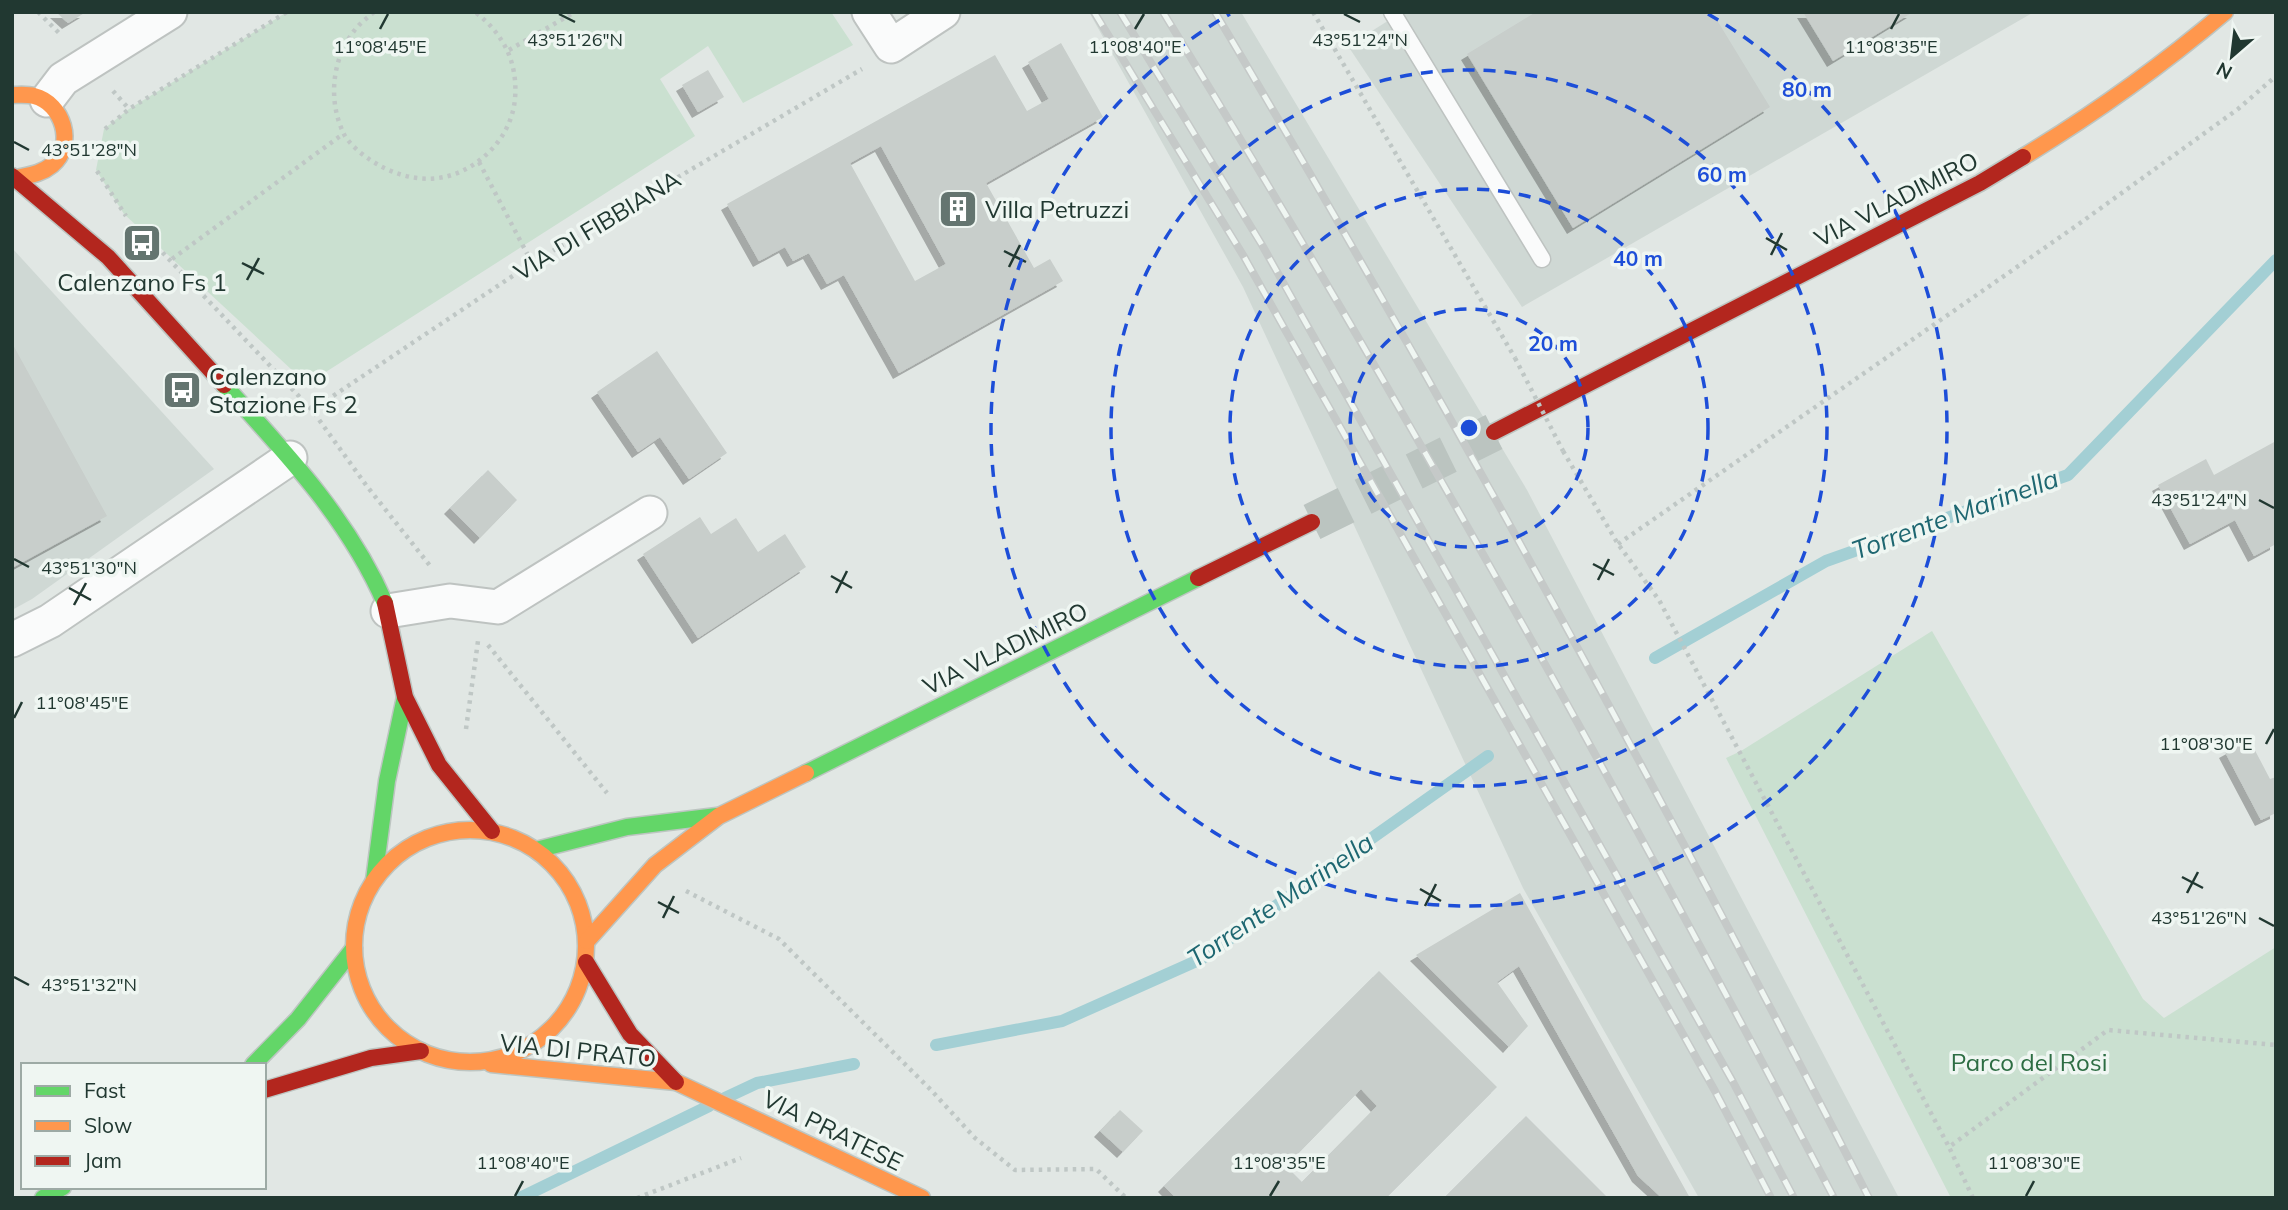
<svg xmlns="http://www.w3.org/2000/svg" width="2288" height="1210" font-family="Mulish,sans-serif">
	<defs>
		<filter id="shadow"><feDropShadow dx="-6" dy="6" stdDeviation="0" flood-color="#0004"/></filter>
	</defs>
	<rect width="100%" height="100%" fill="#e1e7e4"/>
	<!-- built -->
	<g fill="#cfd8d4">
		<polygon points="1089,12 1241,12 1527,490 1899,1198 1699,1198 1523,888 1243,287"/>
		<polygon points="1402,12 2034,12 1522,307 1348,46"/>
		<polygon points="12,248 214,469 32,599 12,610"/>
	</g>
	<!-- green -->
	<g fill="#cae0d0">
		<polygon points="287,12 831,12 853,45 743,103 708,46 660,79 695,136 307,384 124,214 96,170 104,129 129,109"/>
		<polygon points="1932,631 2143,999 2164,1018 2276,947 2276,1198 1951,1198 1726,758 1741,751"/>
	</g>
	<g fill="none" stroke-linecap="round" stroke-linejoin="round">
		<!-- stream -->
		<g stroke="#a3cfd4" stroke-width="12">
			<polyline points="1655,658 1826,561 2068,475 2276,260"/>
			<polyline points="936,1045 1062,1021 1201,959 1488,756"/>
			<polyline points="725,1098 757,1083 854,1064"/>
			<polyline points="520,1198 709,1106"/>
		</g>
	</g>
	<!-- building -->
	<g fill="#c8cecb" fill-rule="evenodd" filter="url(#shadow)">
		<polygon points="56,12 86,12 68,23"/>
		<polygon points="1536,12 1712,12 1770,107 1573,228 1467,54"/>
		<polygon points="1803,12 1913,12 1833,61"/>
		<path d="M 1061,43 L 1103,117 L 986,183 L 1034,268 L 1050,259 L 1063,281 L 899,373 L 844,275 L 827,284 L 809,253 L 793,261 L 785,247 L 759,261 L 727,204 L 995,55 L 1027,111 L 1049,99 L 1028,62 ZM 881,146 L 946,264 L 915,281 L 850,163 Z"/>
		<polygon points="708,70 724,97 698,112 682,85"/>
		<polygon points="12,343 107,516 12,568"/>
		<polygon points="657,351 727,453 689,479 660,437 638,452 597,392"/>
		<polygon points="2276,441 2276,544 2254,556 2235,520 2190,544 2158,485 2206,459 2214,475"/>
		<polygon points="488,470 517,500 480,538 450,508"/>
		<polygon points="700,517 711,534 736,518 758,552 785,534 806,567 698,638 643,554"/>
		<polygon points="2249,739 2270,779 2276,777 2276,813 2261,820 2225,752"/>
		<polygon points="1520,893 1690,1198 1662,1198 1638,1176 1519,966 1497,982 1528,1026 1509,1047 1416,955"/>
		<path d="M 1379,971 L 1497,1087 L 1386,1198 L 1176,1198 L 1164,1186 ZM 1361,1089 L 1377,1106 L 1302,1182 L 1286,1166 Z"/>
		<polygon points="1120,1110 1143,1131 1123,1152 1100,1131"/>
		<polygon points="1526,1116 1608,1198 1444,1198"/>
	</g>
	<g fill="none" stroke-linecap="round" stroke-linejoin="round">
		<!-- secondary-tunnel -->
		<polyline stroke="#bbc4c0" stroke-width="38" stroke-dasharray="38 19" stroke-linecap="butt" points="1312,522 1494,432"/>
		<!-- lane casing -->
		<g stroke="#bec3c1" stroke-width="19">
			<polyline id="lane" points="1392,12 1542,259"/>
		</g>
		<!-- street casing -->
		<g stroke="#bec3c1" stroke-width="37">
			<g id="street">
				<polyline points="869,12 891,46 943,12"/>
				<polyline points="47,100 63,79 170,12"/>
				<polyline points="388,611 450,601 498,607 650,513"/>
				<polyline points="12,640 50,621 290,458"/>
			</g>
		</g>
		<!-- fast casing -->
		<g stroke="#bdc5c1" stroke-width="19">
			<g id="fast">
				<path d="M 224,385 C 285,452 348,518 385,603"/>
				<polyline points="806,773 1198,578"/>
				<polyline points="536,850 627,827 717,816"/>
				<polyline points="374,880 387,781 405,697"/>
				<polyline points="253,1065 298,1019 354,948"/>
				<polyline points="43,1198 63,1187"/>
			</g>
		</g>
		<!-- slow casing -->
		<g stroke="#bdc5c1" stroke-width="19">
			<g id="slow">
				<path d="M 12,95 C 19,95 27,94 34,96 C 63,103 76,145 52,165 C 41,174 30,175 17,178"/>
				<path d="M 2023,157 C 2094,114 2161,66 2225,12"/>
				<circle cx="470" cy="946" r="116"/>
				<polyline points="587,941 655,865 719,816 806,773"/>
				<polyline points="491,1064 676,1082 922,1198"/>
			</g>
		</g>
		<!-- jam casing -->
		<g stroke="#bdc5c1" stroke-width="19">
			<g id="jam">
				<polyline points="12,176 108,257 224,385"/>
				<polyline points="1494,432 1980,183 2023,157"/>
				<polyline points="1198,578 1312,522"/>
				<polyline points="385,603 405,697 439,765 492,831"/>
				<polyline points="586,962 630,1034 676,1082"/>
				<polyline points="264,1090 371,1058 421,1051"/>
			</g>
		</g>
		<!-- path -->
		<g stroke="#bfc7c5" stroke-width="4.5" stroke-dasharray="3.5 5" stroke-linecap="butt">
			<polyline points="38,12 62,36"/>
			<path d="M 374,12 C 367,18 359,24 354,31 C 332,59 328,100 343,132 C 347,142 360,153 369,159 C 409,186 454,187 490,151 C 504,137 513,119 515,99 C 518,63 504,34 475,12"/>
			<polyline points="1313,12 1515,358"/>
			<polyline points="509,50 575,12"/>
			<polyline points="113,91 129,109"/>
			<polyline points="105,129 129,109 287,12"/>
			<polyline points="479,162 532,263"/>
			<polyline points="97,171 126,216"/>
			<polyline points="145,234 312,410 366,485 431,567"/>
			<polyline points="172,259 343,134"/>
			<polyline points="312,410 532,263 862,69"/>
			<polyline points="1563,451 1618,544 1659,600 1949,1147"/>
			<polyline points="1618,544 2076,226 2238,109 2276,76"/>
			<polyline points="488,645 607,793"/>
			<polyline points="466,729 478,641"/>
			<polyline points="686,891 779,939 931,1090 975,1138 1015,1170 1096,1169 1126,1198"/>
			<polyline points="637,1198 741,1158"/>
			<polyline points="1973,1198 1949,1147 2108,1030 2276,1045"/>
		</g>
		<!-- lane -->
		<use href="#lane" stroke="#fafbfb" stroke-width="16"/>
		<!-- street -->
		<use href="#street" stroke="#fafbfb" stroke-width="33"/>
		<!-- fast -->
		<use href="#fast" stroke="#63d668" stroke-width="16"/>
		<!-- slow -->
		<use href="#slow" stroke="#ff974d" stroke-width="16"/>
		<!-- jam -->
		<use href="#jam" stroke="#b3261e" stroke-width="16"/>
		<!-- rail casing -->
		<g stroke="#c5c9c8" stroke-width="8">
			<g id="rail">
				<polyline points="1094,12 1243,255 1715,1091 1771,1198"/>
				<polyline points="1120,12 1262,245 1733,1082 1794,1198"/>
				<path d="M 1163,12 C 1401,399 1623,796 1834,1198"/>
				<path d="M 1215,12 C 1446,401 1663,796 1869,1198"/>
			</g>
		</g>
		<!-- rail -->
		<use href="#rail" stroke="#eff6f2" stroke-width="5" stroke-dasharray="16" stroke-linecap="butt"/>
		<!-- path-bridge -->
		<polyline stroke="#bfc7c5" stroke-width="4.5" stroke-dasharray="3.5 5" stroke-linecap="butt" points="1515,358 1563,451"/>
	</g>
	<!-- ticks -->
	<path fill="none" stroke="#213831" stroke-width="2.5" d="M 559,14 L 575,22M 1344,14 L 1360,22M 380,29 L 388,14M 1135,29 L 1144,14M 1891,29 L 1899,14M 14,142 L 29,150M 1766,238 L 1787,250M 1004,251 L 1026,262M 1771,255 L 1782,233M 242,263 L 264,274M 1009,267 L 1020,245M 247,280 L 259,258M 2259,500 L 2274,508M 14,559 L 29,567M 1593,564 L 1614,575M 831,576 L 852,588M 1598,580 L 1609,559M 69,588 L 91,600M 836,593 L 847,571M 74,605 L 86,583M 14,718 L 22,702M 2266,744 L 2274,729M 2182,877 L 2203,888M 1420,889 L 1441,901M 2187,893 L 2198,872M 658,902 L 679,913M 1425,906 L 1436,884M 663,918 L 674,896M 2259,918 L 2274,926M 14,977 L 29,985M 515,1196 L 523,1181M 1270,1196 L 1279,1181M 2026,1196 L 2034,1181"/>
	<!-- distance rings -->
	<g fill="none" stroke="#1d4ed8" stroke-width="3.5" stroke-dasharray="12 9">
		<circle cx="1469" cy="428" r="119"/>
		<circle cx="1469" cy="428" r="239"/>
		<circle cx="1469" cy="428" r="358"/>
		<path d="M1708 14A478 478 0 1 1 1230 14"/>
	</g>
	<!-- icons -->
	<defs>
		<g id="building-square" transform="scale(2.0125)"><rect x="-9" y="-9" width="18" height="18" rx="4" fill="#647570" stroke="#eff6f2"/><path d="M-4-6H4V6H1V3H-1V6H-4ZM-2.5-4.3h1.7v1.8h-1.7ZM.8-4.3h1.7v1.8H.8ZM-2.5-1h1.7V.8h-1.7ZM.8-1h1.7V.8H.8Z" fill="#fff"/></g>
		<g id="bus-square" transform="scale(2.0125)"><rect x="-9" y="-9" width="18" height="18" rx="4" fill="#647570" stroke="#eff6f2"/><path d="M-5-6H5V4H4V6H2V4H-2V6H-4V4H-5ZM-3.5-4V0h7V-4ZM-3.5 1.2v1.5H-2V1.2ZM2 1.2v1.5H3.5V1.2Z" fill="#fff"/></g>
	</defs>
	<g fill-rule="evenodd">
		<use href="#building-square" x="958" y="209"/>
		<use href="#bus-square" x="142" y="243"/>
		<use href="#bus-square" x="182" y="390"/>
	</g>
	<g text-anchor="middle" dominant-baseline="central" stroke-width="7" stroke-linejoin="round" paint-order="stroke">
		<!-- street labels -->
		<g font-size="24" fill="#213831" stroke="#eff6f2">
			<text transform="translate(1896 199) rotate(-27)">VIA VLADIMIRO</text>
			<text transform="translate(597 225) rotate(-31)">VIA DI FIBBIANA</text>
			<text transform="translate(1005 648) rotate(-26)">VIA VLADIMIRO</text>
			<text transform="translate(578 1050) rotate(6)">VIA DI PRATO</text>
			<text transform="translate(833 1130) rotate(26)">VIA PRATESE</text>
		</g>
		<!-- poi labels -->
		<g font-size="24" fill="#213831" stroke="#eff6f2" text-anchor="start">
			<text x="985" y="209">Villa Petruzzi</text>
			<text x="142" y="282" text-anchor="middle">Calenzano Fs 1</text>
			<text x="209" y="376">Calenzano<tspan x="209" dy="28">Stazione Fs 2</tspan></text>
		</g>
		<!-- park labels -->
		<g font-size="24" fill="#2d6d43" stroke="#eff6f2">
			<text x="2029" y="1062">Parco del Rosi</text>
		</g>
		<!-- water labels -->
		<g font-size="26" font-style="italic" fill="#1e6771" stroke="#eff6f2">
			<text transform="translate(1955 514) rotate(-20)">Torrente Marinella</text>
			<text transform="translate(1280 900) rotate(-34)">Torrente Marinella</text>
		</g>
	</g>
	<g font-size="18" text-anchor="middle" fill="#213831" stroke="#eff6f2" stroke-width="7" stroke-linejoin="round" paint-order="stroke">
		<text x="575" y="46">43°51'26"N</text>
		<text x="1360" y="46">43°51'24"N</text>
		<text x="380" y="53">11°08'45"E</text>
		<text x="1135" y="53">11°08'40"E</text>
		<text x="1891" y="53">11°08'35"E</text>
		<text x="89" y="156">43°51'28"N</text>
		<text x="2199" y="506">43°51'24"N</text>
		<text x="89" y="574">43°51'30"N</text>
		<text x="82" y="709">11°08'45"E</text>
		<text x="2206" y="750">11°08'30"E</text>
		<text x="2199" y="924">43°51'26"N</text>
		<text x="89" y="991">43°51'32"N</text>
		<text x="523" y="1169">11°08'40"E</text>
		<text x="1279" y="1169">11°08'35"E</text>
		<text x="2034" y="1169">11°08'30"E</text>
	</g>
	<circle cx="1469" cy="428" r="10" fill="#1d4ed8" stroke="#eff6f2" stroke-width="3.5"/>
	<g font-size="21" text-anchor="middle" font-weight="bold" fill="#1d4ed8" stroke="#eff6f2" stroke-width="7" stroke-linejoin="round" paint-order="stroke">
		<text x="1807" y="97">80 m</text>
		<text x="1722" y="182">60 m</text>
		<text x="1638" y="266">40 m</text>
		<text x="1553" y="351">20 m</text>
	</g>
	<!-- border -->
	<rect width="2288" height="1210" fill="none" stroke="#213831" stroke-width="28"/>
	<!-- legend -->
	<rect x="21" y="1063" width="245" height="126" fill="#eff6f2" stroke="#9daaa5" stroke-width="2"/>
	<rect x="35" y="1086" width="35" height="10" fill="#63d668" stroke="#9daaa5" stroke-width="2"/>
	<text x="84" y="1098" font-size="21" fill="#213831">Fast</text>
	<rect x="35" y="1121" width="35" height="10" fill="#ff974d" stroke="#9daaa5" stroke-width="2"/>
	<text x="84" y="1133" font-size="21" fill="#213831">Slow</text>
	<rect x="35" y="1156" width="35" height="10" fill="#b3261e" stroke="#9daaa5" stroke-width="2"/>
	<text x="84" y="1168" font-size="21" fill="#213831">Jam</text>
	<!-- north arrow -->
	<g transform="translate(2232 56) rotate(208)" stroke="#eff6f2" stroke-width="5" paint-order="stroke">
	<path d="M0-5L12 26L0 18L-12 26Z" fill="#213831"/>
	<text y="-10" font-size="19" font-weight="bold" text-anchor="middle" fill="#213831">N</text>
	</g>
</svg>
